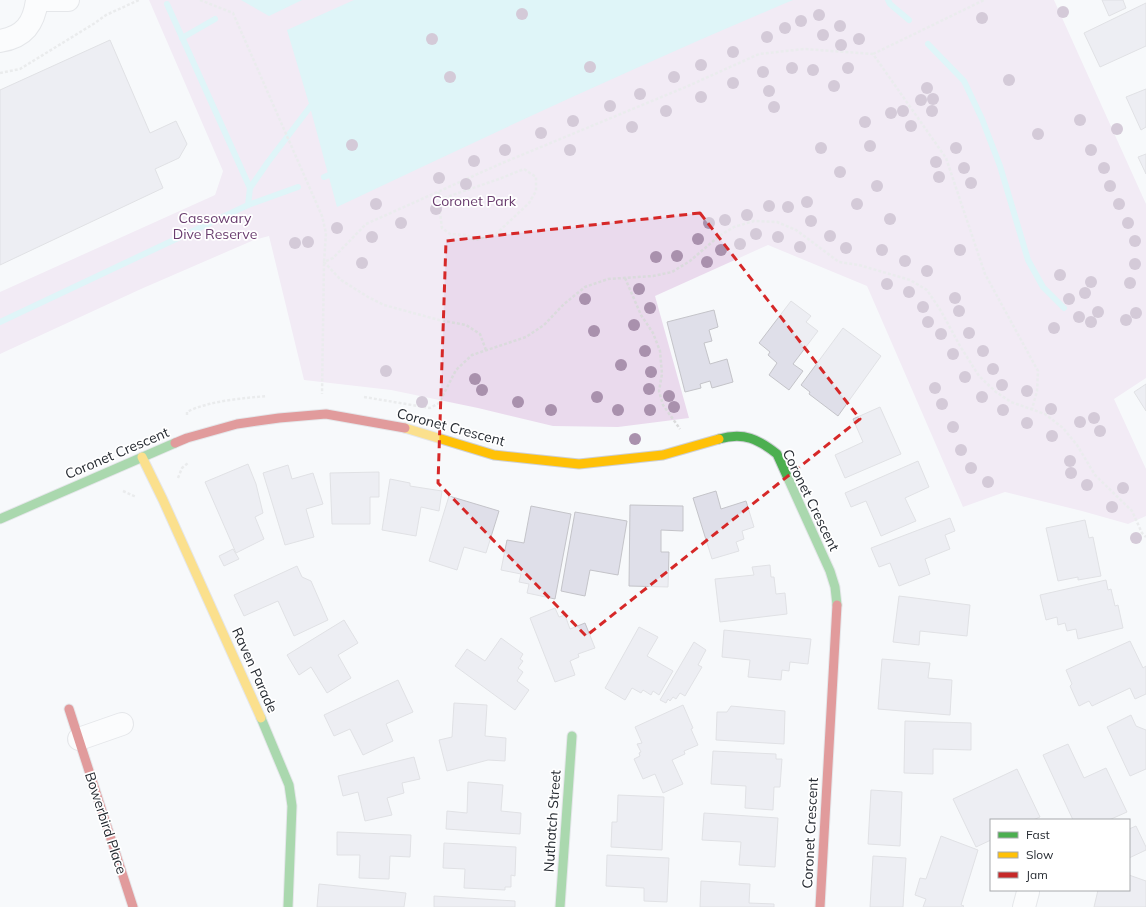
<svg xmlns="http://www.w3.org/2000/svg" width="1146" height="907" font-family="Mulish,sans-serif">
	<rect width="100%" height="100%" fill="#f7f9fb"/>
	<!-- green -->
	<polygon fill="#eadaed" points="149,0 1054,0 1146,204 1146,378 1114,399 1146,469 1146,516 1128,524 1082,511 1005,492 963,507 867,286 768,245 655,296 689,418 618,427 553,426 478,408 391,390 304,380 269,236 254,240 141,289 0,354 0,292 215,195 223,171"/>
	<!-- water -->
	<g fill="#c0eff3">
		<polygon points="241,0 302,0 269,16"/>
		<path d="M 354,0 L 793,0 C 639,65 488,135 337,207 L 310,107 L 287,30 Z"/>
	</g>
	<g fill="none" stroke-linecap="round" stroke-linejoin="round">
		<!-- stream -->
		<g stroke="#c0eff3" stroke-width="6">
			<polyline points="888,0 890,4 909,20"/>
			<polyline points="182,38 215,19"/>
			<polyline points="928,44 964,81 982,119 1000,166 1028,260 1043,287 1064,308"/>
			<polyline points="324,177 329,175"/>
			<polyline points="250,188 268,162 310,107"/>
			<polyline points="248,205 298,187"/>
			<polyline points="0,322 248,205 250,188 167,4"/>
		</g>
	</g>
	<!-- building -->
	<g fill="#dfdfe9" stroke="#c4c4c9">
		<polygon points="1102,0 1123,0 1126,8 1109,16"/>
		<polygon points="1146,3 1146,46 1100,67 1084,33"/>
		<polygon points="110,40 150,133 176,121 187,144 179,158 155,169 163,188 0,265 0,90"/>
		<polygon points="1146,89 1146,127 1141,130 1126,97"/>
		<polygon points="1146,154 1146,174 1138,157"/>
		<polygon points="791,301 811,316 806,322 818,331 793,364 803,371 789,390 769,375 777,363 768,355 770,352 759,343"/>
		<polygon points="714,310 718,327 709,330 712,341 704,343 710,364 727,359 733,382 712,388 710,381 700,384 701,388 685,392 667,322"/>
		<polygon points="843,328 881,356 838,416 809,394 810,392 801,385"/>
		<polygon points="1146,384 1146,411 1134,392"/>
		<polygon points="880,407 901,454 845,478 835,455 863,442 853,419"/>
		<polygon points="918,461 929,487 905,498 916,521 881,536 866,501 851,507 845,493"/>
		<polygon points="248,464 256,484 263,513 255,517 264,539 236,553 205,482"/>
		<polygon points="288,465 292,479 313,473 323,504 306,509 314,537 285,545 263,473"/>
		<polygon points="379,472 379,497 370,497 370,524 332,524 330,473"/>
		<polygon points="390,479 410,483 410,486 442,491 439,511 421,507 416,536 382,530"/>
		<polygon points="716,491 721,509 746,501 754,527 742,531 744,539 736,542 739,551 712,559 693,498"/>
		<polygon points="449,496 499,511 486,553 464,547 457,570 429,561"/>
		<polygon points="630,505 683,506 683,531 661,530 661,552 669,552 668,587 629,586"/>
		<polygon points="531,506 571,514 555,599 527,593 529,584 519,582 521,574 501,570 507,540 524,543"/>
		<polygon points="575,512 627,521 618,575 590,570 585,596 561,591"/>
		<polygon points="950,518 955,531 945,535 950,549 925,559 930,574 899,586 890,563 879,567 871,548"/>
		<polygon points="1085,520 1089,538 1093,537 1101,576 1078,580 1078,577 1058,581 1046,528"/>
		<polygon points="233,549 239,559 224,566 219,556"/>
		<polygon points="770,565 771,577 774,577 776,594 785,593 787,614 720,622 715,579 754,575 752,567"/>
		<polygon points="297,566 302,577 311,581 328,620 294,636 278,601 244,616 234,595"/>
		<polygon points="1106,580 1108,590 1111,589 1115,606 1118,605 1123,628 1078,639 1076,629 1067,631 1065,623 1058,625 1057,617 1046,620 1040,595"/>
		<polygon points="899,596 970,605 967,636 920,631 919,645 893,642"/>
		<polygon points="555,608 559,617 565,615 570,629 585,623 595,648 578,654 579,657 570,661 575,675 555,682 530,618"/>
		<polygon points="344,620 358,643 338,655 351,678 327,693 311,667 299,675 287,655"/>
		<polygon points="639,627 658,637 647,656 673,671 659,695 653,691 651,695 643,690 641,693 632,688 625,700 605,688"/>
		<polygon points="724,630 811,639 808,664 790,662 789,671 782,670 781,680 748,677 750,660 722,657"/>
		<polygon points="501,638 523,654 520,659 523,661 518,668 523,672 517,681 529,690 515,710 455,666 467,649 485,661"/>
		<polygon points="1130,641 1143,668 1146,666 1146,694 1135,699 1130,688 1092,706 1089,701 1079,706 1070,686 1072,684 1066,670"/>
		<polygon points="694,642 706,650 698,665 702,667 685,696 680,693 676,699 673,697 670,701 668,699 666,703 660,700"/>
		<polygon points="882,659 930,663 928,678 952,680 950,715 878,709"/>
		<polygon points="398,680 413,712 386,724 393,741 363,755 350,729 334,736 324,715"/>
		<polygon points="454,703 487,705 485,736 506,738 505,761 488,760 447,771 439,740 452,737"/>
		<polygon points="683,705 693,728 691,729 698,745 684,751 685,754 672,760 683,784 663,793 655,774 643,779 634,759 640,756 639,753 641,752 637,744 642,743 635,727"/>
		<polygon points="731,706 785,711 784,744 716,740 717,712 727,712"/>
		<polygon points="1131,715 1136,726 1146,730 1146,769 1130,776 1107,727"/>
		<polygon points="905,721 971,723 971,750 933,749 933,774 904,773"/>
		<polygon points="1068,744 1084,778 1106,768 1127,812 1109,820 1073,820 1043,755"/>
		<polygon points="713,751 776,754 776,759 782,759 780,787 774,787 773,810 745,808 746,786 711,784"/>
		<polygon points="414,757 420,779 402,783 404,793 387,798 392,815 365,821 358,792 343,796 338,776"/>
		<polygon points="1017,769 1040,817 1033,820 991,820 991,840 976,847 953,799"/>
		<polygon points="468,782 503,785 501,811 521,813 520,834 446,829 447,811 467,813"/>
		<polygon points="871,790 902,792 900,846 868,844"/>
		<polygon points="618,795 664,797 662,850 611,847 612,822 617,822"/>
		<polygon points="704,813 778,818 775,867 739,865 741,842 702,840"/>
		<polygon points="1136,826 1146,847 1146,850 1129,858 1129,829"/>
		<polygon points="337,832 411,835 410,857 390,856 389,879 359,878 360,855 337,855"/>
		<polygon points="941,836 978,850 961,905 964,906 963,907 923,907 926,899 915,895 920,878 926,879"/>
		<polygon points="444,843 516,847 515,876 511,875 511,887 505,887 505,890 464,888 465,869 443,868"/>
		<polygon points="607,855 669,858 667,902 644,901 644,888 606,886"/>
		<polygon points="873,856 906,858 903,907 870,907"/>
		<polygon points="1129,875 1146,881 1146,907 1094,907 1098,890 1129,890"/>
		<polygon points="701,881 750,884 749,903 774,904 774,907 700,907"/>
		<polygon points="319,884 406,893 404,907 317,907"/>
		<polygon points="434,896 515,901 515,907 434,907"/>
	</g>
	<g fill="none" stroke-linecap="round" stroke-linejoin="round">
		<!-- street casing -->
		<g stroke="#ced0d5" stroke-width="24">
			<g id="street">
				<polyline points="37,0 68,0"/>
				<path d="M 0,41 C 24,37 34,24 37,0"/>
				<polyline points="79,739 122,724"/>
				<polyline points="1024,907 1028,892"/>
			</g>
		</g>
		<!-- fast casing -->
		<g stroke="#ced0d5" stroke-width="11">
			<g id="fast">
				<path d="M 719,439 C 744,432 758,439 777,454 L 830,571 L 835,587 L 837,605"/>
				<polyline points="0,519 175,443"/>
				<polyline points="261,718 289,785 292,806 288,907"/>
				<polyline points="560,907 572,736"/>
			</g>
		</g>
		<!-- slow casing -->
		<g stroke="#ced0d5" stroke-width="11">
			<g id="slow">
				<polyline points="405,428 494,455 579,464 663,455 719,439"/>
				<polyline points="142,457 163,500 261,718"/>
			</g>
		</g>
		<!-- jam casing -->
		<g stroke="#ced0d5" stroke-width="11">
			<g id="jam">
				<polyline points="175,443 187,438 237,424 279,418 326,414 405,428"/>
				<polyline points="69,709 133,907"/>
				<polyline points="820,907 837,605"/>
			</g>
		</g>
		<!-- path -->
		<g stroke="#dadbdc" stroke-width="2.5" stroke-dasharray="3 2" stroke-linecap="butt">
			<polyline points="200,0 233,13 322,216 326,233 324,262 322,394"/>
			<polyline points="873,54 984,0"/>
			<polyline points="0,73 20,69 95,23 106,15 139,0"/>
			<polyline points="438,192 441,199 439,205 442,228 450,234 467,235 475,240 496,234 529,203 536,191 536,177 524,169 499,179 441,199"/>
			<polyline points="625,278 641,315 653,333 660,351 662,374 659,391 663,405 680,429"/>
			<polyline points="486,350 480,334 466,325 439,320 384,305 368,297 341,280 324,262 333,258 366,224 500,164 688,86 759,54 804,49 873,54 946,158 985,274 1038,371 1037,391 1032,409"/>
			<polyline points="364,397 430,408 439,403 456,370 472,355 526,337 544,325 564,304 585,287 608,279 653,276 672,272 690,261 719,236 734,227 754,221 777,222 796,230 839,262 859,265 910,280 927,290 941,311 960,346 979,376 996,392 1011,402 1045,414 1063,428 1077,445 1095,475 1132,511 1142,533 1146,537"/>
			<path d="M 187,415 L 187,412 C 207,401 245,398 267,396"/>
			<polyline points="178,478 182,468 188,463"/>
			<polyline points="123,491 136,497"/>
		</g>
		<!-- street -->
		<use href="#street" stroke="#fefefe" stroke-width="22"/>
		<!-- fast -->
		<use href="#fast" stroke="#4caf50" stroke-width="9"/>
		<!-- slow -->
		<use href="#slow" stroke="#ffc107" stroke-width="9"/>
		<!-- jam -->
		<use href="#jam" stroke="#c62828" stroke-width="9"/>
	</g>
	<!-- trees -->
	<g fill="#a991ad">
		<circle cx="1063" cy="12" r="6"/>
		<circle cx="522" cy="14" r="6"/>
		<circle cx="819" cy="15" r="6"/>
		<circle cx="982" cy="18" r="6"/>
		<circle cx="801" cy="21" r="6"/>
		<circle cx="840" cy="26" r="6"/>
		<circle cx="785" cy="28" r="6"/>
		<circle cx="823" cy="35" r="6"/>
		<circle cx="767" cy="37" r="6"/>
		<circle cx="432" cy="39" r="6"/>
		<circle cx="859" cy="39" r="6"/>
		<circle cx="841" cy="45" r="6"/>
		<circle cx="733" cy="52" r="6"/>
		<circle cx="701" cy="65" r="6"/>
		<circle cx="590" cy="67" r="6"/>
		<circle cx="792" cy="68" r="6"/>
		<circle cx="848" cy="68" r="6"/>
		<circle cx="813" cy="70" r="6"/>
		<circle cx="763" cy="72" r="6"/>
		<circle cx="450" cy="77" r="6"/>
		<circle cx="674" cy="77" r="6"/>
		<circle cx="1009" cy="80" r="6"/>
		<circle cx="733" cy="83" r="6"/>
		<circle cx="834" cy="86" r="6"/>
		<circle cx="927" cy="88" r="6"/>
		<circle cx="769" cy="91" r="6"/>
		<circle cx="640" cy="94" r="6"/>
		<circle cx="701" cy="97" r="6"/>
		<circle cx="933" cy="99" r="6"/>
		<circle cx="921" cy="100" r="6"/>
		<circle cx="610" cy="106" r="6"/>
		<circle cx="774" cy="107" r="6"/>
		<circle cx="666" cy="111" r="6"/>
		<circle cx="903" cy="111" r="6"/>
		<circle cx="932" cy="111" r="6"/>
		<circle cx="891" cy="113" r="6"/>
		<circle cx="1080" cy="120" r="6"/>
		<circle cx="573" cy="121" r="6"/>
		<circle cx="865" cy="122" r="6"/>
		<circle cx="911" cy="126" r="6"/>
		<circle cx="632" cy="127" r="6"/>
		<circle cx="1117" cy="129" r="6"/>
		<circle cx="541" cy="133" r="6"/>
		<circle cx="1038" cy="134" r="6"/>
		<circle cx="352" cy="145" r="6"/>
		<circle cx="870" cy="146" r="6"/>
		<circle cx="821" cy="148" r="6"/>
		<circle cx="956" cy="148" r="6"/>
		<circle cx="505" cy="150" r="6"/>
		<circle cx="570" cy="150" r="6"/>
		<circle cx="1091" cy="150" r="6"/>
		<circle cx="474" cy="161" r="6"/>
		<circle cx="936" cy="162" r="6"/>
		<circle cx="964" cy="168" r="6"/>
		<circle cx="1104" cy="168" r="6"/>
		<circle cx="840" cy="172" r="6"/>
		<circle cx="939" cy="177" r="6"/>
		<circle cx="439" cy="178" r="6"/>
		<circle cx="971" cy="183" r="6"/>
		<circle cx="466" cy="184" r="6"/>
		<circle cx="877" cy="186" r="6"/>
		<circle cx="1110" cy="186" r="6"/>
		<circle cx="807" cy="202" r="6"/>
		<circle cx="376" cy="204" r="6"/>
		<circle cx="857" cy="204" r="6"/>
		<circle cx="1119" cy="204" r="6"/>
		<circle cx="769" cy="206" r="6"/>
		<circle cx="788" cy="207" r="6"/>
		<circle cx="436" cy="209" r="6"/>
		<circle cx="747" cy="215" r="6"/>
		<circle cx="890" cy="219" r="6"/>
		<circle cx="725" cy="220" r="6"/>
		<circle cx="811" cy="221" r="6"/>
		<circle cx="401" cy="223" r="6"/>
		<circle cx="709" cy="223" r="6"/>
		<circle cx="1128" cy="223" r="6"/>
		<circle cx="337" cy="228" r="6"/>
		<circle cx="756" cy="234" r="6"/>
		<circle cx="830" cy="236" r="6"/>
		<circle cx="372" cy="237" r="6"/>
		<circle cx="778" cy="237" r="6"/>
		<circle cx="698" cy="239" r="6"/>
		<circle cx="1135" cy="241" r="6"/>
		<circle cx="308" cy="242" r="6"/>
		<circle cx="295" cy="243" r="6"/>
		<circle cx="740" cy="244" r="6"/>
		<circle cx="800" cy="247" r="6"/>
		<circle cx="846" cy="248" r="6"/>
		<circle cx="721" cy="250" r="6"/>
		<circle cx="882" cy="250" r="6"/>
		<circle cx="960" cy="250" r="6"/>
		<circle cx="677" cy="256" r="6"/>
		<circle cx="656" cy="257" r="6"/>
		<circle cx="905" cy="261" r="6"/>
		<circle cx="707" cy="262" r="6"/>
		<circle cx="362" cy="263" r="6"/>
		<circle cx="1135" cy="264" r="6"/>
		<circle cx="927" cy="271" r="6"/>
		<circle cx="1060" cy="275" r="6"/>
		<circle cx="1091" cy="282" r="6"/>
		<circle cx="1130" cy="283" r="6"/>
		<circle cx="887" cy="284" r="6"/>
		<circle cx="639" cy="289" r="6"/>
		<circle cx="909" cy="292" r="6"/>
		<circle cx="1085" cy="293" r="6"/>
		<circle cx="955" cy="298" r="6"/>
		<circle cx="585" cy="299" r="6"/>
		<circle cx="1069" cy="299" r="6"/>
		<circle cx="923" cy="307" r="6"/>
		<circle cx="650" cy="308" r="6"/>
		<circle cx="959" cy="311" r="6"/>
		<circle cx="1098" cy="312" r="6"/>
		<circle cx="1136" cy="313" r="6"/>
		<circle cx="1079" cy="317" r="6"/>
		<circle cx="1126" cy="320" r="6"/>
		<circle cx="928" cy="322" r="6"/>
		<circle cx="1091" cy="322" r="6"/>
		<circle cx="634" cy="325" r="6"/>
		<circle cx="1054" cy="328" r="6"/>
		<circle cx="594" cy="331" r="6"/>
		<circle cx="969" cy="333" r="6"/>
		<circle cx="941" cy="334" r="6"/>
		<circle cx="645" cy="351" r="6"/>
		<circle cx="983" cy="351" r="6"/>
		<circle cx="953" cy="354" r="6"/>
		<circle cx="621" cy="365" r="6"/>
		<circle cx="993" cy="369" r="6"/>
		<circle cx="386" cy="371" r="6"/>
		<circle cx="651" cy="372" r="6"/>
		<circle cx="965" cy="377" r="6"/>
		<circle cx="475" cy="379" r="6"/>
		<circle cx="1002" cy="385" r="6"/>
		<circle cx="935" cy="388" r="6"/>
		<circle cx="649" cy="389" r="6"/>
		<circle cx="482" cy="390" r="6"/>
		<circle cx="1027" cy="391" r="6"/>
		<circle cx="669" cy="396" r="6"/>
		<circle cx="597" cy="397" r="6"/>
		<circle cx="982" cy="397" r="6"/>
		<circle cx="422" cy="402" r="6"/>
		<circle cx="518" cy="402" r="6"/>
		<circle cx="942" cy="404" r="6"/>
		<circle cx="674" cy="407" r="6"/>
		<circle cx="1051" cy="409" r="6"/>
		<circle cx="551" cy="410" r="6"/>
		<circle cx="618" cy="410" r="6"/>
		<circle cx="650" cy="410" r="6"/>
		<circle cx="1003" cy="410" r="6"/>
		<circle cx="1094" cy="418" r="6"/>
		<circle cx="1080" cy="422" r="6"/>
		<circle cx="1027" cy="423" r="6"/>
		<circle cx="953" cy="427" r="6"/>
		<circle cx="1100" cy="431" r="6"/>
		<circle cx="1052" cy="436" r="6"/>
		<circle cx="635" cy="439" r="6"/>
		<circle cx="961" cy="450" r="6"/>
		<circle cx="1070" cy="461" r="6"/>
		<circle cx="971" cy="468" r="6"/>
		<circle cx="1071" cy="473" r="6"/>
		<circle cx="988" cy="482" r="6"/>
		<circle cx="1087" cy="485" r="6"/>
		<circle cx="1123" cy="488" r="6"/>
		<circle cx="1112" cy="507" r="6"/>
		<circle cx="1136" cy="538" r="6"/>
	</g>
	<!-- marked area -->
	<path d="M0 0H1146V907H0ZM 700,213 L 860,419 L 586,636 L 438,483 L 446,241 Z" fill="#f7f9fb" fill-opacity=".55" fill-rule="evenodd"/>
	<path fill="none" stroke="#d62828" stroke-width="3" stroke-dasharray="8 5" stroke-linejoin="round" d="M 700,213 L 860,419 L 586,636 L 438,483 L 446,241 Z"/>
	<g text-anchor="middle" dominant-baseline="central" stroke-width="3.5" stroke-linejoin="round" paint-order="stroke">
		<!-- park labels -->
		<g font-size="14" fill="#693c6e" stroke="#fff">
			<text x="474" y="201">Coronet Park</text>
			<text x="215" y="218">Cassowary<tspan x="215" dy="16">Dive Reserve</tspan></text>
		</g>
		<!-- street labels -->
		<g font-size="14" fill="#252a31" stroke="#fff">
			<text transform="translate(451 427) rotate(15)">Coronet Crescent</text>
			<text transform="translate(117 453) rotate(-23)">Coronet Crescent</text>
			<text transform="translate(811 500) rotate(64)">Coronet Crescent</text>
			<text transform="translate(255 670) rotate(66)">Raven Parade</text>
			<text transform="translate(552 821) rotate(-86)">Nuthatch Street</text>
			<text transform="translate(106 823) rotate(72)">Bowerbird Place</text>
			<text transform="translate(810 833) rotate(-87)">Coronet Crescent</text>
		</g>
	</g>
	<!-- legend -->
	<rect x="990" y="819" width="140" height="72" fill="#ffffff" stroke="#a8aaad"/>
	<rect x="998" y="832" width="20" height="6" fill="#4caf50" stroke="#a8aaad"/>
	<text x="1026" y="839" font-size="12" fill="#252a31">Fast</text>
	<rect x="998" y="852" width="20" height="6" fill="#ffc107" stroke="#a8aaad"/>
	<text x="1026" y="859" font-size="12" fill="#252a31">Slow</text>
	<rect x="998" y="872" width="20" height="6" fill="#c62828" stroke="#a8aaad"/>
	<text x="1026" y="879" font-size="12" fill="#252a31">Jam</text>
</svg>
